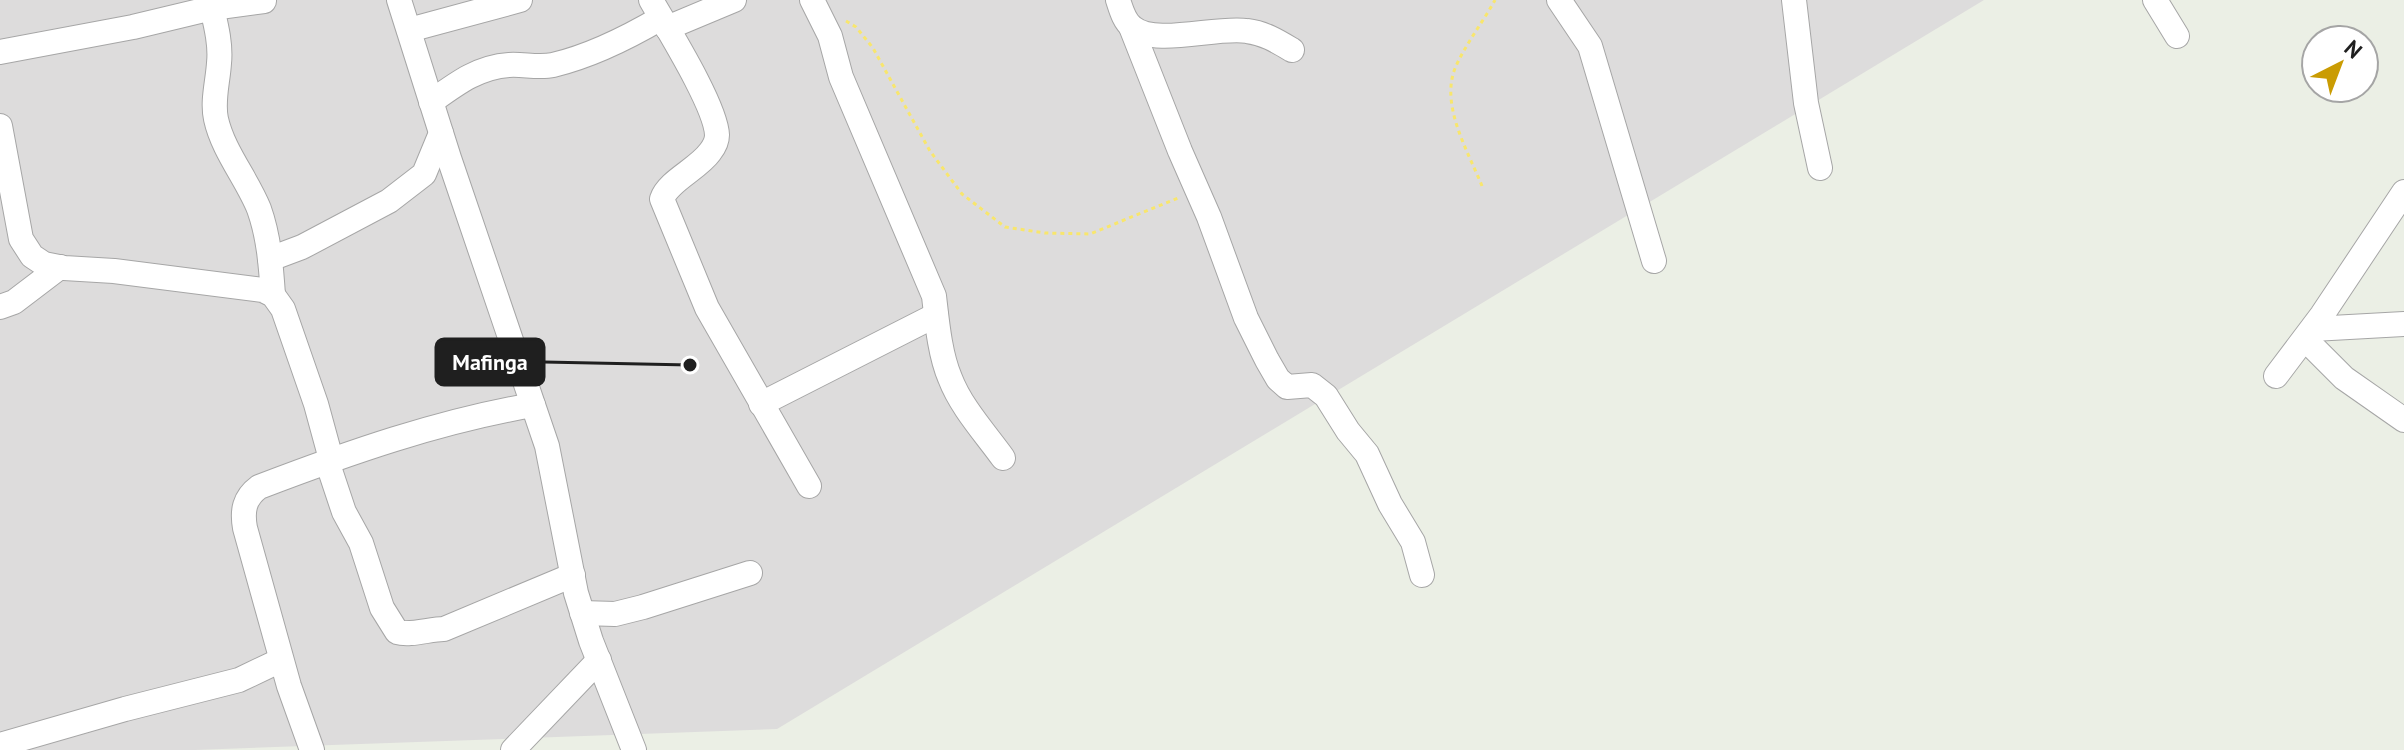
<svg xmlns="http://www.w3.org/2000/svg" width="2404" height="750" font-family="'PT Sans',sans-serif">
	<rect width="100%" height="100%" fill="#ebefe5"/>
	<!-- residential -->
	<polygon fill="#dddcdc" points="0,0 1984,0 777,729 195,750 0,750"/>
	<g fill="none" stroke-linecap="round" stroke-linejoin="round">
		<!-- minor casing -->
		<g stroke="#a6a6a6" stroke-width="26">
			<g id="minor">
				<polyline points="399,0 449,158 547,446 576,593 591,641 634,750"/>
				<path d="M 651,0 C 667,28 716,106 717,135 C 717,141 714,147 710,152 C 698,169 668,181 662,199 L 707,308 L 809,486"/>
				<path d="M 812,0 L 830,36 L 841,77 L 934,296 C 937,322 940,355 950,378 C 961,407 985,433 1003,458"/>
				<path d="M 1118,0 C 1121,9 1124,21 1132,27 C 1155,47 1216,26 1247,31 C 1264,33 1277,41 1292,50"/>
				<polyline points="1559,0 1590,46 1654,261"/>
				<polyline points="1794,0 1806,103 1820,168"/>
				<polyline points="2155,0 2177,36"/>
				<path d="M 212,8 C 216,25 221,45 219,63 C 218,81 212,101 216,119 C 223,151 247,179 259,209 C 269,237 271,266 273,295"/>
				<polyline points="1131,27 1180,151 1209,217 1246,318 1267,360 1278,379 1287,387 1312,385 1326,396 1348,431 1367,454 1390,504 1413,542 1422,575"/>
				<polyline points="667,28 734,0"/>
				<polyline points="409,30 520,0"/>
				<polyline points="0,52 133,27 212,8 264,1"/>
				<path d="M 431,102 C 456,84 478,67 509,65 C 523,64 539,68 553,65 C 591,56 627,38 661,18"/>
				<polyline points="0,126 21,239 32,256 44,264 64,268 114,271 263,290 273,295 283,309 316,404 331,459"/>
				<polyline points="270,259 302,247 389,201 424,174 441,133"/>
				<polyline points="0,307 14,302 60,267"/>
				<polyline points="2313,329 2404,324"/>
				<polyline points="2305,339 2344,378 2404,420"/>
				<polyline points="2276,376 2322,315 2404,192"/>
				<polyline points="761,404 936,315"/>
				<path d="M 327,461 L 344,512 L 361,543 L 382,608 L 397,632 C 410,636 430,629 444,629 L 573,575"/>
				<polyline points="582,613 615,614 643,607 750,573"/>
				<polyline points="0,745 125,709 239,680 281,660"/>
				<path d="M 312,750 L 289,686 L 245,528 C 242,511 244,498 259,487 C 348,453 439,421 533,405"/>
				<polyline points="513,750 599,660"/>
			</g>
		</g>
		<!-- path -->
		<g stroke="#f8e66d" stroke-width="3" stroke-dasharray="4 4" stroke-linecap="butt">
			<polyline points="846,21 856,27 873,48 930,151 962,194 1005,227 1045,233 1090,234 1178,198"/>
			<path d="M 1482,186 C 1468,151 1439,104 1456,66 C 1467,42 1483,22 1495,0"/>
		</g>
		<!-- minor -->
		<use href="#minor" stroke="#fff" stroke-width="24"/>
	</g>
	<!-- callouts -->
	<path fill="none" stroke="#1f1f1f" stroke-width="3" d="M690 365L544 362"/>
	<circle fill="#1f1f1f" stroke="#fff" stroke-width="3" cx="690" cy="365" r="8"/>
	<rect fill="#1f1f1f" stroke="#1f1f1f" stroke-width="3" x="436" y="339" width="108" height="46" rx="8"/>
	<g font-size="22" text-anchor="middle" font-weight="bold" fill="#fff">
		<text x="490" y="370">Mafinga</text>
	</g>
	<!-- north arrow -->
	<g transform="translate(2340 64) rotate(42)"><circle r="38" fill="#ffffff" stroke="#a5a5a5" stroke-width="2"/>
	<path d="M0-6L14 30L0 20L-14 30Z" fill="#ca9c03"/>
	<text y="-12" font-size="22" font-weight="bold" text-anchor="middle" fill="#1f1f1f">N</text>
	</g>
</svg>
